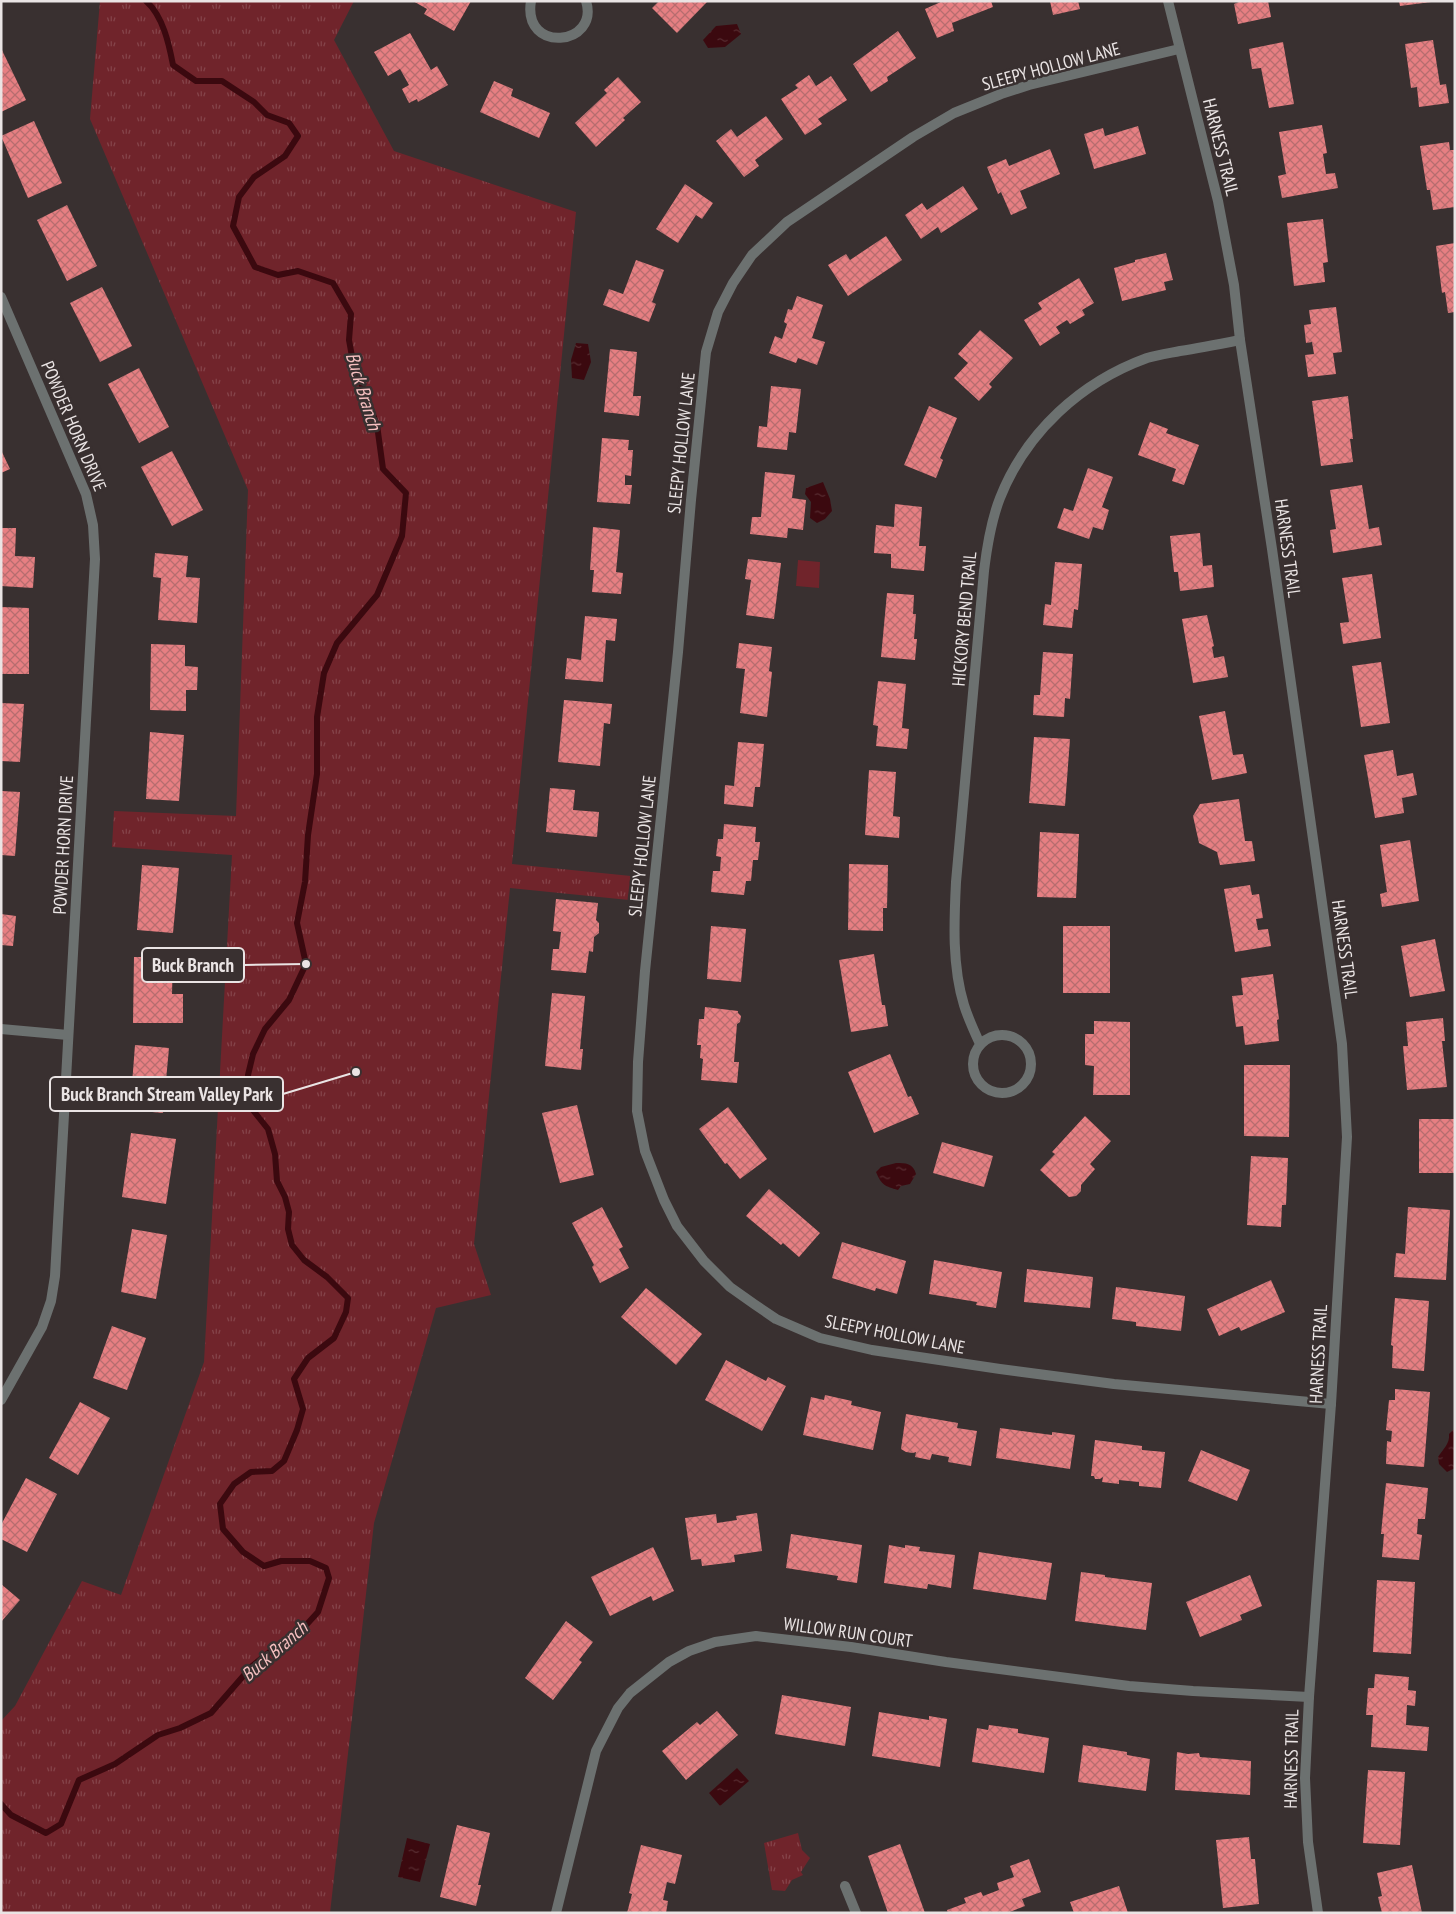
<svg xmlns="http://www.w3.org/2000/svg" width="1456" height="1914" font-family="'PT Sans Narrow',sans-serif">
	<defs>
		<pattern id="park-tufts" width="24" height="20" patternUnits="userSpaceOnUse" patternTransform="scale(1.25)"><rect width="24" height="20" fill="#70242b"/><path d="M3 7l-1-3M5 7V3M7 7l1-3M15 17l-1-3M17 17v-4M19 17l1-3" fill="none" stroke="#85444a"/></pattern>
		<pattern id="water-ripples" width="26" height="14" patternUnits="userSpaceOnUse" patternTransform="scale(1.25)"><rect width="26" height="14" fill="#3b090f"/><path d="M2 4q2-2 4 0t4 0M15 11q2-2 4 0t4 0" fill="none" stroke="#582d32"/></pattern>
		<pattern id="building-cross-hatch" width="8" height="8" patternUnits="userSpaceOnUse" patternTransform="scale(1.25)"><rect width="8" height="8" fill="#e67f82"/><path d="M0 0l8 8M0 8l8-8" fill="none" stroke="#b66d6f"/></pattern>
	</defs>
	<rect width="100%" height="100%" fill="#393030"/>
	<!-- park -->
	<g fill="url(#park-tufts)">
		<polygon points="100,1 354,1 334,40 394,151 576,212 512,864 631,876 629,900 510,888 474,1244 491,1295 436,1308 374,1523 330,1913 1,1913 1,1721 15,1706 82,1581 121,1595 204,1362 232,855 112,847 114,811 236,816 248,490 90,119"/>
		<polygon points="798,1833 802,1850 810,1858 801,1872 803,1875 792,1880 785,1891 772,1890 764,1843"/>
	</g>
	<!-- pitch -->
	<polygon fill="#70242b" points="798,560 820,562 819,588 796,586"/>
	<!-- water -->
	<g fill="url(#water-ripples)">
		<polygon points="737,24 741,34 725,47 708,48 703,40 716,26"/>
		<polygon points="576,343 588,344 591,362 584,380 572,378 571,360"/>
		<polygon points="823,482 830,499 832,511 825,519 817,523 810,518 811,502 805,494 806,488"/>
		<path d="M 896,1163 C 906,1163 913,1163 916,1174 L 910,1184 L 901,1186 L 898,1190 C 885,1186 882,1186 876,1172 L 881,1167 Z"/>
		<path d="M 1453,1430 L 1455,1430 L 1455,1468 L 1447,1472 L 1439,1464 L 1438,1457 C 1443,1449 1450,1444 1449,1434 Z"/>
		<polygon points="737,1768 749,1781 720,1806 709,1793"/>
		<polygon points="407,1838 430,1844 420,1882 398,1877"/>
	</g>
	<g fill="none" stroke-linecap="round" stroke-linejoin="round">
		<!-- stream -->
		<path stroke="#3b090f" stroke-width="6" d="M 1,1804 L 11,1815 L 46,1833 L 61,1824 L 79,1780 L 115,1764 L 158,1735 L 180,1728 L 211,1713 L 252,1666 L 272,1650 L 298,1634 L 318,1612 L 329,1578 L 326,1568 L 310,1561 L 281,1561 L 264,1566 L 243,1552 L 223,1529 L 220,1504 L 234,1484 L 251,1472 L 272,1471 L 284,1461 L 297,1430 L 303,1409 L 294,1379 L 308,1358 L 334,1338 L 346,1312 L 348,1298 L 327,1277 L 304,1260 L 292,1245 L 288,1229 L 289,1212 L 285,1197 L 277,1181 L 275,1154 L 268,1129 L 252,1109 L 248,1075 L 253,1054 L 265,1029 L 289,1000 L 306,964 L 297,923 L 305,882 L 308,835 L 317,774 L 317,717 L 324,673 L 337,643 L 377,595 L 402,536 L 406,493 L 383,469 L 377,425 L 353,362 L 349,340 L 351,314 L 333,283 L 298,271 L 278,275 L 255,267 L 233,226 L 239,197 L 254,177 L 285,156 L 298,136 L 289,123 L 267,115 L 254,102 L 222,81 L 196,81 L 173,65 C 169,44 163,16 146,1"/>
	</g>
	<!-- building -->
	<g fill="url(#building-cross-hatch)">
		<polygon points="413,1 471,1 454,31 424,14 427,9"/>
		<polygon points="708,1 677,33 652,8 659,1"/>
		<polygon points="943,1 991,1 993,7 952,23 954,31 937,38 925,9"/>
		<polygon points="1050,1 1078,1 1080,9 1053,15"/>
		<polygon points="1241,1 1268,1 1271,17 1238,24 1234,4"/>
		<polygon points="1399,1 1431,1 1431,2 1400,6"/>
		<polygon points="898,31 916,58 887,77 888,81 871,92 853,64"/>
		<polygon points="410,33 431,70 437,66 448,85 418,102 417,99 409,103 402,89 409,85 400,69 388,76 374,52"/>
		<polygon points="1433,40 1440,85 1446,84 1449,103 1419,107 1417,87 1411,88 1405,44"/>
		<polygon points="1283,42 1294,104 1269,108 1261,68 1252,69 1249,49"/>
		<polygon points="1,48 26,100 1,112"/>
		<polygon points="809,75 816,86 831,76 847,100 818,119 822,124 805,135 781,99 798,88 795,85"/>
		<polygon points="618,77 641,102 623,118 625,120 596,147 575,123 607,93 604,90"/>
		<polygon points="494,81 513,89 511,96 550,113 539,138 480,112"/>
		<polygon points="766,116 783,139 755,160 759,166 744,177 716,141 731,129 737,137"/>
		<polygon points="34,121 62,183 28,198 1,136"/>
		<polygon points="1322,125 1327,153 1323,154 1326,174 1335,173 1338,188 1282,198 1278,176 1286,174 1279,132"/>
		<polygon points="1138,126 1146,154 1094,169 1084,134 1103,128 1105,136"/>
		<polygon points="1449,142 1450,150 1454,150 1455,157 1455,207 1433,210 1430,190 1427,190 1420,146"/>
		<polygon points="1050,149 1060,174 1020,191 1027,208 1011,215 1001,192 998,194 987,167 1006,159 1009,166"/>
		<polygon points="685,184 713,203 702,219 696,215 678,243 656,229"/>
		<polygon points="963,186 978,209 941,233 938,227 921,239 905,215 922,203 927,210"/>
		<polygon points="67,205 97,266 67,281 37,220"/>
		<polygon points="1323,219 1328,262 1323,263 1325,282 1294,286 1287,223"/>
		<polygon points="886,236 902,260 848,296 828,265 846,254 850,260"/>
		<polygon points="1455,243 1455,312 1448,313 1445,292 1442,293 1436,246"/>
		<polygon points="1166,253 1173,280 1164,282 1166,290 1122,301 1114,268 1135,262 1135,260"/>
		<polygon points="636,260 664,270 652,302 656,304 649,322 603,305 609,289 623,294"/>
		<polygon points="1079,278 1094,303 1082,310 1085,315 1070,324 1067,320 1056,327 1060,333 1040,346 1024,320 1042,309 1038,303"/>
		<polygon points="102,287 132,346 100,362 70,303"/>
		<polygon points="797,296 823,305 812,338 825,342 817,365 798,358 796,363 769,353 775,336 782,339 787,324 784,322 788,309 792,310"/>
		<polygon points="1336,307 1342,352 1333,353 1336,374 1308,377 1305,355 1314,354 1312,342 1306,343 1304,325 1311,324 1309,310"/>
		<polygon points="980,330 1013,358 989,384 992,387 979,401 954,378 968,363 958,354"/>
		<polygon points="610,349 637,352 633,396 641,396 639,416 604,412"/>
		<polygon points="139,368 169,427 139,443 108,384"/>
		<polygon points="771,386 801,389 796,433 789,432 787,450 757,447 759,426 767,427"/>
		<polygon points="1348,396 1353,439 1350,439 1353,462 1321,466 1312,401"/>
		<polygon points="929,406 957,418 940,458 943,460 936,478 904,465"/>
		<polygon points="1150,422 1168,429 1166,433 1199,445 1184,485 1172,481 1176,469 1138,455"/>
		<polygon points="602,438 629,440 628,450 633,450 631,476 625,475 625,485 632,485 630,504 597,502"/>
		<polygon points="1,450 10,469 1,473"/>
		<polygon points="172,451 203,510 172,526 141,467"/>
		<polygon points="1088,468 1113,477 1102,507 1109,510 1103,530 1093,527 1089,539 1057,528 1064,508 1073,511"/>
		<polygon points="765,472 795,475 792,498 806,500 803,530 788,528 787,538 750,534 752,517 761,517"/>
		<polygon points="1362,485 1369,529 1379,527 1382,545 1333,553 1330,530 1336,529 1330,490"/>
		<polygon points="895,504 922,507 919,546 926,546 924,571 891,568 891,554 874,553 876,525 894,527"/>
		<polygon points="593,527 620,530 616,572 623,573 621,594 592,592 594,570 590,570"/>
		<polygon points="1,528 16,528 15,556 35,557 33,588 1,586"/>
		<polygon points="1200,533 1203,566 1212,565 1214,587 1180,591 1178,572 1174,572 1170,536"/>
		<polygon points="155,553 188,556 186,577 200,578 197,623 158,620 161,578 153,577"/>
		<polygon points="748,559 781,563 774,619 746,615 751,580 745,579"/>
		<polygon points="1055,562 1082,564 1078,610 1074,609 1072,628 1043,625 1045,604 1051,605"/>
		<polygon points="1372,574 1381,638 1343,644 1340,623 1349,622 1342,578"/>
		<polygon points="887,593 914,595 913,614 916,614 914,639 917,639 915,660 881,657"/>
		<polygon points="1,607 29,608 29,674 1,674"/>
		<polygon points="1207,615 1214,646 1212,647 1214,658 1224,656 1228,677 1193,683 1182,619"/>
		<polygon points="585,616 617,619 615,641 606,640 603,682 565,679 567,658 581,660"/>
		<polygon points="739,643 772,647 769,671 772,672 767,717 740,713 745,669 736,668"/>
		<polygon points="151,644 185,645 185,666 198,667 197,690 186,690 186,711 150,710"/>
		<polygon points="1043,652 1073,654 1070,699 1065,698 1064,717 1033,715 1034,695 1040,695"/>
		<polygon points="1381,662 1390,723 1361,727 1352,666"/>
		<polygon points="878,681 906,684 902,728 909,729 907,749 876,746 878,726 873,725"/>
		<polygon points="564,700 612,704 610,724 604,723 600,766 558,762"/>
		<polygon points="1,703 24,704 20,762 1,761"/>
		<polygon points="1225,711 1233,755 1243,754 1247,773 1212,780 1199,716"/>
		<polygon points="150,732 184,735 179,801 146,799"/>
		<polygon points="1034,737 1070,739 1065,806 1029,803"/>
		<polygon points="738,742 764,744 760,787 755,787 753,807 724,804 725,785 734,786"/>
		<polygon points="1393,750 1397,776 1413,773 1417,795 1402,798 1404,813 1375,818 1364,755"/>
		<polygon points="869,770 896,772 893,816 900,817 899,838 865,835"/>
		<polygon points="550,788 575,790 573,810 599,812 597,837 546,832"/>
		<polygon points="1,791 20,792 15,856 1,855"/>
		<polygon points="1239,799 1245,841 1252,841 1255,861 1220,865 1217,852 1199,843 1193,816 1200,804"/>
		<polygon points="724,824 756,827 755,842 760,842 758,860 753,860 751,881 746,881 744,895 711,892 713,871 720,871 721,857 716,856 718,839 723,839"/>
		<polygon points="1040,832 1079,834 1076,898 1037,897"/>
		<polygon points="1410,840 1419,901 1382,907 1380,894 1387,892 1380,845"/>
		<polygon points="849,864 888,865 887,908 883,908 883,931 848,930"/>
		<polygon points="142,865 179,868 173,933 137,930"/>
		<polygon points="1250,885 1252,895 1259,894 1263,918 1256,919 1258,930 1268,929 1271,946 1235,952 1224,889"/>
		<polygon points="556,899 598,903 596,920 599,923 599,933 594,937 593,952 589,951 586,973 551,970 553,949 559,949 561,932 553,931"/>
		<polygon points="1,914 16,916 13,946 1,945"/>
		<polygon points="711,926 746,929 741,982 707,979"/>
		<rect x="1063" y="926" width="47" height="67"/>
		<polygon points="1435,939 1445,991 1410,997 1401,946"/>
		<polygon points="874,954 882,1005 885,1005 888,1026 851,1032 839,960"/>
		<polygon points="134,957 173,957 172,994 183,994 183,1023 133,1023"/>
		<polygon points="1273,974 1279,1019 1277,1020 1279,1041 1245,1045 1243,1026 1236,1027 1232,996 1243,995 1241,978"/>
		<polygon points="552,993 585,996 580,1049 583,1049 581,1070 545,1066"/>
		<polygon points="705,1007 738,1011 738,1013 741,1016 740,1022 737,1024 734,1062 739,1062 737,1083 701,1080 703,1059 700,1058 701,1045 697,1045 699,1019 704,1019"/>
		<polygon points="1443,1018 1445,1041 1442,1041 1447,1087 1407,1090 1403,1046 1408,1046 1406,1022"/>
		<polygon points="1094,1021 1130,1022 1130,1095 1093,1095 1094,1066 1085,1065 1085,1034 1094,1034"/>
		<polygon points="135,1045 169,1048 163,1113 130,1110"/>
		<polygon points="890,1054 908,1097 911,1096 919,1114 874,1133 848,1072"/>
		<polygon points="1244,1065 1290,1065 1289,1137 1244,1136"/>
		<polygon points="577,1105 594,1175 560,1183 542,1113"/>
		<polygon points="728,1107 767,1159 740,1179 727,1163 725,1164 699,1129"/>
		<polygon points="1085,1116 1111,1141 1090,1164 1095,1169 1081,1185 1081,1191 1076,1196 1069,1197 1040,1170 1055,1154 1052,1152"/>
		<rect x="1419" y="1119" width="35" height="54"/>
		<polygon points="131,1133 176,1139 166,1204 122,1197"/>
		<polygon points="942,1142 993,1156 984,1187 933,1173"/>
		<polygon points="1251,1156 1288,1158 1286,1205 1282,1205 1281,1227 1247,1225"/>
		<polygon points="769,1189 820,1233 799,1257 783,1243 781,1245 746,1216"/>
		<polygon points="602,1207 623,1247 619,1249 629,1268 600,1283 592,1267 594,1265 572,1223"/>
		<polygon points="1408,1207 1450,1210 1446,1280 1394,1277 1396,1253 1405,1254"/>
		<polygon points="132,1229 167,1235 156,1299 121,1292"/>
		<polygon points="842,1242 906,1261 897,1294 876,1288 875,1291 832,1278"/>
		<polygon points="934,1260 1002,1272 996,1308 976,1305 977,1302 929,1294"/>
		<polygon points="1027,1269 1093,1277 1090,1308 1024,1302"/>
		<polygon points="1271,1280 1285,1312 1241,1331 1239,1327 1219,1336 1207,1309"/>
		<polygon points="1116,1287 1185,1296 1181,1331 1136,1326 1136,1322 1112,1319"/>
		<polygon points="646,1288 702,1334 676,1365 621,1317"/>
		<polygon points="1395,1298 1429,1301 1424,1371 1392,1368 1393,1346 1391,1345"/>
		<polygon points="112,1326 146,1338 127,1390 93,1378"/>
		<polygon points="726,1360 766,1381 768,1377 786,1386 762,1431 705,1400"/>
		<polygon points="1395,1389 1430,1392 1424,1467 1386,1464 1387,1441 1391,1442 1392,1431 1386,1430 1389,1400 1395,1400"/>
		<polygon points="825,1395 852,1401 851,1405 881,1412 873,1450 803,1435 811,1397 824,1400"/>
		<polygon points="80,1402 110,1418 78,1475 49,1458"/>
		<polygon points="906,1414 958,1423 957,1428 977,1431 971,1466 948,1462 949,1457 932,1454 930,1460 915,1457 916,1452 913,1453 906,1452 901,1449"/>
		<polygon points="1000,1428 1052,1435 1052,1432 1075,1435 1070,1469 996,1458"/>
		<polygon points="1095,1440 1142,1446 1142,1450 1165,1452 1161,1488 1139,1486 1139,1482 1119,1480 1119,1484 1102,1482 1103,1477 1100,1479 1095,1479 1094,1476 1091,1476"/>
		<polygon points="1201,1450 1250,1470 1237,1501 1188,1481"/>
		<polygon points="26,1478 57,1494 27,1552 1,1539 1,1525"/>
		<polygon points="1386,1483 1428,1488 1425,1519 1418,1519 1417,1534 1422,1535 1419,1560 1382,1557 1384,1534 1381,1534"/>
		<polygon points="757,1513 762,1551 734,1555 735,1562 702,1566 701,1559 691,1560 685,1518 716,1514 717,1523 737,1520 736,1516"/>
		<polygon points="791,1534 862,1545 857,1583 837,1580 838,1576 786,1568"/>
		<polygon points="889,1545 905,1548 905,1545 920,1547 919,1551 955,1555 951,1588 928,1584 927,1589 884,1583"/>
		<polygon points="653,1547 674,1591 653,1601 651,1596 610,1616 591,1577"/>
		<polygon points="979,1552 1052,1563 1046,1600 973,1589"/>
		<polygon points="1081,1572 1105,1575 1105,1577 1152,1583 1146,1630 1075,1621"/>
		<polygon points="1250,1575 1262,1606 1240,1615 1242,1620 1200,1637 1186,1602"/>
		<polygon points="1377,1580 1415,1582 1411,1654 1373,1652"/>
		<polygon points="1,1584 20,1600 1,1622"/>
		<polygon points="566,1621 593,1642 579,1660 582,1662 553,1700 525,1678"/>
		<polygon points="1375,1674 1409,1677 1408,1690 1416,1691 1415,1706 1407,1705 1406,1725 1429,1727 1427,1751 1371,1747 1373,1715 1366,1715 1368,1688 1374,1688"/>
		<polygon points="782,1695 851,1707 845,1746 775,1734"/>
		<polygon points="717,1711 738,1735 686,1780 662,1751 697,1722 700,1725"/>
		<polygon points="879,1712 929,1720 929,1716 947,1719 940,1767 872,1756"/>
		<polygon points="989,1725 1018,1729 1018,1733 1049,1738 1044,1773 972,1762 977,1728 988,1730"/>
		<polygon points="1083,1745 1127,1752 1127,1755 1150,1759 1146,1791 1078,1782"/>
		<polygon points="1177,1752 1188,1754 1199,1753 1200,1757 1251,1761 1250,1795 1175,1790"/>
		<polygon points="1368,1770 1405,1772 1400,1845 1363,1843"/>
		<polygon points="457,1825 490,1833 478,1885 481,1885 476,1906 440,1897"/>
		<polygon points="1249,1837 1251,1859 1255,1859 1259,1904 1223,1908 1216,1840"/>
		<polygon points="900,1844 925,1913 888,1913 868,1856"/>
		<polygon points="641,1845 682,1855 675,1884 667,1882 663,1900 668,1901 666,1913 627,1913 632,1894 629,1893"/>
		<polygon points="1029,1859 1041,1892 1022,1899 1025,1906 1007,1913 948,1913 947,1910 966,1903 964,1898 981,1892 983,1896 999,1890 997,1883 1014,1877 1010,1866"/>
		<polygon points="1412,1865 1422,1913 1382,1913 1378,1897 1382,1896 1377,1873"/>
		<polygon points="1119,1886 1128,1913 1074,1913 1070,1902"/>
	</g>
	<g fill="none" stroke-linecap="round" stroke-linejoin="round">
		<!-- minor -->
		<g stroke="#6c7170" stroke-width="10">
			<path d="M 531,1 C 522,54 600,46 586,1"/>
			<polyline points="1168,1 1218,201 1234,285 1240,340 1272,549 1342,1044 1347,1137 1331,1404 1309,1697 1305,1778 1308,1842 1318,1913"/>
			<polyline points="1179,49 1029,85 1001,94 954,113 913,137 787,222 752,255 733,283 718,312 706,352 691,500 678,652 645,971 638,1062 637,1111 645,1151 664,1200 677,1226 704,1261 730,1287 754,1304 776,1319 820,1338 872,1350 1000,1369 1114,1384 1331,1404"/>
			<polyline points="1,297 86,494 93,525 95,559 55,1276 51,1301 42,1327 1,1400"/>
			<polyline points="1,1029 68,1035"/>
			<circle cx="1002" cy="1064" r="29"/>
			<path d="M 980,1044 C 974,1031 968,1018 964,1005 C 952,966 954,922 956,882 L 984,571 C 987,546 991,521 1000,498 C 1026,432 1081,382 1147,358 C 1157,355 1170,353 1180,351 C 1200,348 1220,344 1240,340"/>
			<polyline points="845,1886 856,1913"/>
			<polyline points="556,1913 596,1751 618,1708 630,1693 669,1662 689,1651 715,1642 756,1636 851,1647 946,1662 1129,1686 1193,1691 1309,1697"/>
		</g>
	</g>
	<g text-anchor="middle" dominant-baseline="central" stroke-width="5" stroke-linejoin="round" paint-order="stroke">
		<!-- street labels -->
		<g font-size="18" fill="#eae4e4" stroke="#393030">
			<text transform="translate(1051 66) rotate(-15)">SLEEPY HOLLOW LANE</text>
			<text transform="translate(1221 147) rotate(76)">HARNESS TRAIL</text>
			<text transform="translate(74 426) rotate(67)">POWDER HORN DRIVE</text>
			<text transform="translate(681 443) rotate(-84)">SLEEPY HOLLOW LANE</text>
			<text transform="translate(1288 548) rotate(82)">HARNESS TRAIL</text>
			<text transform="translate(964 619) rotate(-85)">HICKORY BEND TRAIL</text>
			<text transform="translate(63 845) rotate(-87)">POWDER HORN DRIVE</text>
			<text transform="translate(642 846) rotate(-84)">SLEEPY HOLLOW LANE</text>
			<text transform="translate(1345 949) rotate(82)">HARNESS TRAIL</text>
			<text transform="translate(895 1334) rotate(11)">SLEEPY HOLLOW LANE</text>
			<text transform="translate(1318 1354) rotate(-87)">HARNESS TRAIL</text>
			<text transform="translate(848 1632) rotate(8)">WILLOW RUN COURT</text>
			<text transform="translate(1291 1759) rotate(-89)">HARNESS TRAIL</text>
		</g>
		<!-- water labels -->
		<g font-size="19" font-style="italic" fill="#f5bfbf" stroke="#393030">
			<text transform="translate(364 391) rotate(73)">Buck Branch</text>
			<text transform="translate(274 1651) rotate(-41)">Buck Branch</text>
		</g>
	</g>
	<!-- callouts -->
	<path fill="none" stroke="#eae4e4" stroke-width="2" d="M306 964L244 965M356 1072L283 1094"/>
	<g fill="#eae4e4" stroke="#393030" stroke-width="2">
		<circle cx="306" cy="964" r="5"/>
		<circle cx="356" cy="1072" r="5"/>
	</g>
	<g fill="#393030" stroke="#eae4e4" stroke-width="2">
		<rect x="142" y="948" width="102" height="34" rx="5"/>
		<rect x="50" y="1077" width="233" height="34" rx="5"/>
	</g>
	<g font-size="19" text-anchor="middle" font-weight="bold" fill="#eae4e4">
		<text x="193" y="972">Buck Branch</text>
		<text x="167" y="1101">Buck Branch Stream Valley Park</text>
	</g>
	<!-- border -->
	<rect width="1456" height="1914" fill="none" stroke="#eae4e4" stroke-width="5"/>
</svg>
